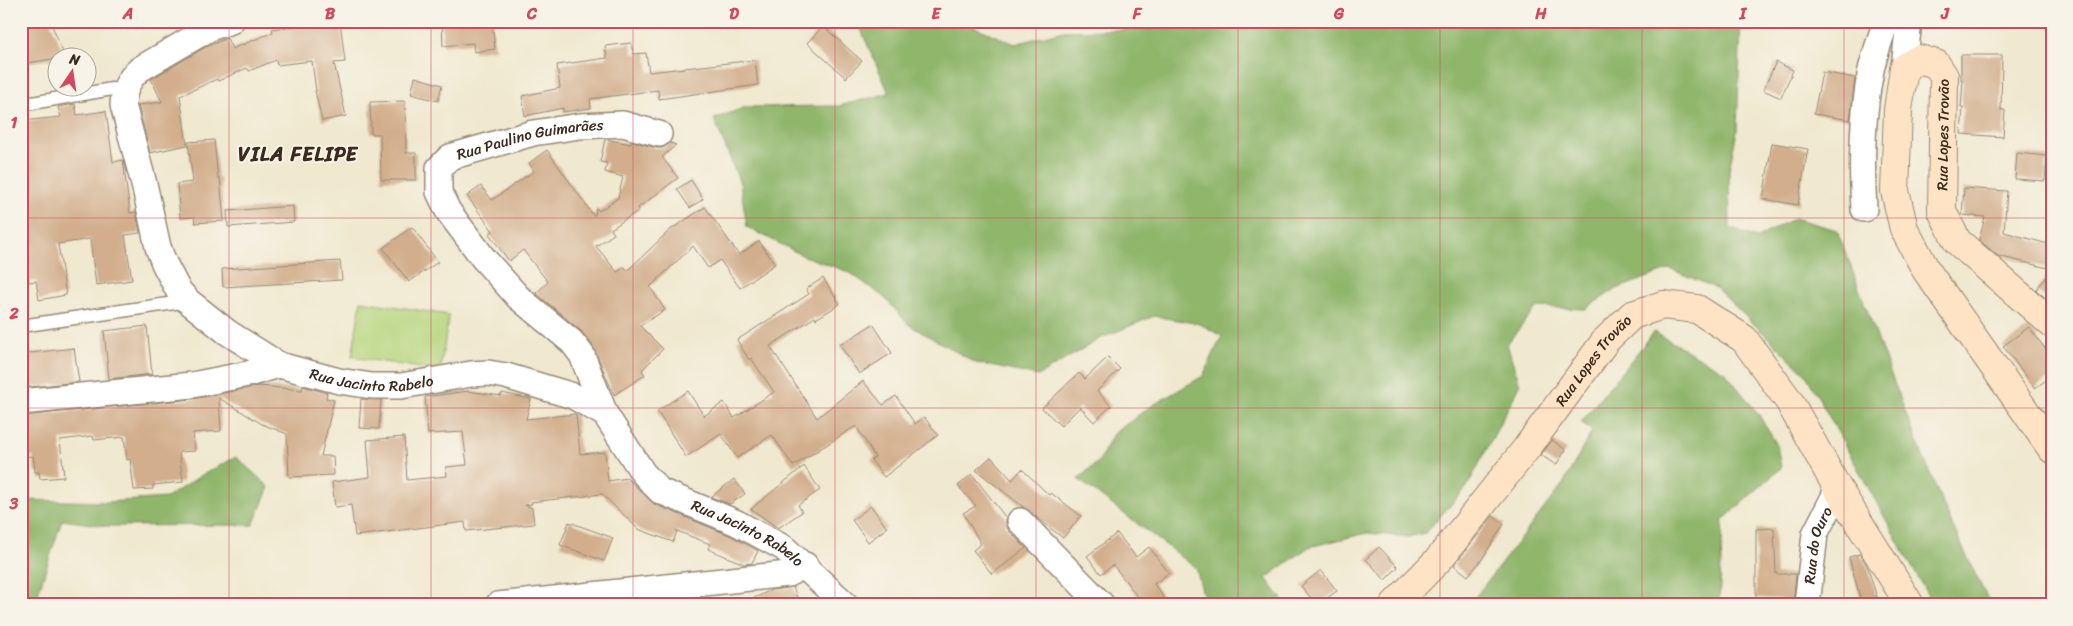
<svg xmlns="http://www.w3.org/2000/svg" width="2073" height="626" font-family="Sriracha,sans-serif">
	<rect width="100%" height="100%" fill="#f7f3e8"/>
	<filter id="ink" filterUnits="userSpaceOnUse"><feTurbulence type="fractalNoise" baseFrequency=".02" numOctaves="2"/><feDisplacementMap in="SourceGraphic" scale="10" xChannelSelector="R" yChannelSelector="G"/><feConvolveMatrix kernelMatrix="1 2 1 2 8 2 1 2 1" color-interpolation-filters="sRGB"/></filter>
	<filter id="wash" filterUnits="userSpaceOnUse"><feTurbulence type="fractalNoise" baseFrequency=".0096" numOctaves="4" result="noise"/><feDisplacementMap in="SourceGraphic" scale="20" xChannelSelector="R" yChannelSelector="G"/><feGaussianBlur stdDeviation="1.12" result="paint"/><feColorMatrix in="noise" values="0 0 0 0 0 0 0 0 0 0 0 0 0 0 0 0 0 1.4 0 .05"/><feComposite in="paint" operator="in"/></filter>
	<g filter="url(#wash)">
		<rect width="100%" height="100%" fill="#f0e8cf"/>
		<!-- green -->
		<polygon fill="#b5d57c" stroke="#78804d" points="361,301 449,315 440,371 352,357"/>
		<!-- forest -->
		<g fill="#90b66c" stroke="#667045">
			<path d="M 857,21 L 965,21 L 968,24 L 1015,44 L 1063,31 L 1154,29 L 1164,21 L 1741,21 L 1737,131 L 1729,170 L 1730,228 L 1757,238 L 1794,218 L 1837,230 C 1885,356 1928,485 1991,605 L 1933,605 L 1805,373 L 1716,288 L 1670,269 L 1614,290 L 1585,309 L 1537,307 L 1507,344 L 1520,385 L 1467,487 L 1425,533 L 1408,537 L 1367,533 L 1309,547 L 1266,578 L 1286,605 L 1206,605 L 1196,568 L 1078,479 L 1099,461 L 1113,434 L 1148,408 L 1203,376 L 1222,336 L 1200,324 L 1154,316 L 1101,338 L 1038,376 L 976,363 L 909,325 L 885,298 L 849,272 L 804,256 L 747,227 L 740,183 L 714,119 L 746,107 L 839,106 L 889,93 Z"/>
			<polygon points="1654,332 1725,372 1759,415 1777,445 1781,468 1723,520 1719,605 1469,605 1563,484 1592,431 1581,422"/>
			<polygon points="236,457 269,487 253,525 107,526 62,520 38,593 37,605 21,605 21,500 108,502 166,498 202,475"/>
		</g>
		<g id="blocks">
			<!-- building -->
			<g fill="#d2ae8c">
				<polygon points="21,21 50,21 65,57 21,64"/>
				<polygon points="307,21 340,21 345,62 334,63 346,116 322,121 315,91 316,91 312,61 277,65 276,60 249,71 247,68 218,81 217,79 180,96 187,145 150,153 138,105 162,102 151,79 204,48 227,38 232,49 273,32 272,29 307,24"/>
				<polygon points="442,21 492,21 495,49 474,52 473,43 443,46"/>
				<polygon points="823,26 862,61 846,78 807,43"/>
				<polygon points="631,43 633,54 646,53 649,72 755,60 758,85 659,99 658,90 590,99 591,108 563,112 563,108 525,116 522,96 560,88 557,65 607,58 605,46"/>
				<polygon points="1961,55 2002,55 2001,110 2005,110 2003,137 1961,134 1963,108 1961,108 1963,80 1961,80"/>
				<polygon points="1776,62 1793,70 1781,98 1763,90"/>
				<polygon points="1822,72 1855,78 1850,120 1814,114"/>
				<polygon points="415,77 442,85 438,101 411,94"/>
				<polygon points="405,101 406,153 416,153 416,180 381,180 380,134 371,134 370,102"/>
				<polygon points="75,104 77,115 106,111 113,162 123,160 130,213 136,212 140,233 125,235 132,280 96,285 90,239 58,244 66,295 39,300 36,281 29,282 21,235 21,121 61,117 58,107"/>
				<polygon points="605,139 631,144 632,141 656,148 663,148 670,143 676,145 662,157 678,178 638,208 639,210 611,229 614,234 596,246 617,272 625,267 627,271 670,230 705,207 739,255 759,241 775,264 740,288 720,260 708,268 693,246 650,287 665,310 640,326 663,349 642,370 645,375 614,395 593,346 581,331 536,293 548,282 523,250 509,261 489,234 493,231 467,196 481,186 492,200 534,171 529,163 547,150 593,215 595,215 596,208 599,211 618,198 623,177 605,172 607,163 600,162"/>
				<polygon points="214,140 218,178 220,178 224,221 195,223 194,217 180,218 177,184 193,182 188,142"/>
				<polygon points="1772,143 1808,149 1798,205 1763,199"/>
				<polygon points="2017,153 2047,156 2045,181 2015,179"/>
				<polygon points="691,180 703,199 690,208 677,189"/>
				<polygon points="1964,188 2007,191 2004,232 2052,245 2052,269 1998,256 1979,240 1985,217 1962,215"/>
				<polygon points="293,206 294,222 228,227 227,211"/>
				<polygon points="412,227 438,262 409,282 383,248"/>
				<polygon points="340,261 342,280 223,287 222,269"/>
				<polygon points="2052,270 2052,303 2036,290"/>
				<polygon points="823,278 840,304 816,319 815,317 770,346 817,418 863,381 883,405 896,396 915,424 924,417 938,435 884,477 871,460 875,457 856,426 793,466 772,435 737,458 721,434 686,457 657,411 688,391 704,416 724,402 734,418 774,392 751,358 749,360 737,340 809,294 806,289"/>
				<polygon points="873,324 892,353 859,374 840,345"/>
				<polygon points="147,326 152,374 109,379 104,331"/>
				<polygon points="2029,327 2052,358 2052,376 2035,388 2003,346"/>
				<polygon points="74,348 79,382 21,388 21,354"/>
				<polygon points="1108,357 1120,369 1097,391 1111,406 1094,422 1080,407 1061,426 1042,408 1079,373 1085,379"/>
				<polygon points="259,386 302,390 303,386 327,393 326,398 334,400 321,456 333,456 334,475 289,477 287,434 262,424 219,398 221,431 193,433 195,451 179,452 183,482 153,485 153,489 134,490 130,459 127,460 124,437 94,440 93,436 60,440 64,477 40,479 39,472 35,472 33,456 21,457 21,416 193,399"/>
				<polygon points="468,391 501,396 502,393 531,399 526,419 576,414 580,454 605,452 608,481 627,478 654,504 731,536 758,551 752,563 744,564 727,557 708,549 710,544 677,531 673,542 638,529 602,494 531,502 532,504 525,505 532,508 534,524 466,531 465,522 355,536 351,505 335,507 332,482 370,477 367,440 404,437 407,480 447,476 446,467 467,465 463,432 428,434 425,397"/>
				<polygon points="361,399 381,400 379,429 359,428"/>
				<polygon points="1552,440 1566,450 1556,465 1541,455"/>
				<polygon points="991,457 1012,480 1022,469 1049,495 1051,493 1081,516 1063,538 976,470"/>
				<polygon points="804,466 820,490 798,505 802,512 778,528 751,509"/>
				<polygon points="972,474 1006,518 1006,525 1009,531 1026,548 992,574 973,550 981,544 963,513 976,506 958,486"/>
				<polygon points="734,479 745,494 730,504 711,497"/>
				<polygon points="871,506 887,528 868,542 852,520"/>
				<polygon points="1493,516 1504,524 1482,559 1468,576 1454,565"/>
				<polygon points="569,522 613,538 604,561 560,545"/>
				<polygon points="1774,528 1776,574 1796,574 1793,605 1786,605 1786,599 1756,598 1756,529"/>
				<polygon points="1117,533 1136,557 1149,547 1169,573 1154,584 1169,605 1144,605 1113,565 1101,574 1087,556"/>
				<polygon points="1379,547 1398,567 1385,580 1366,559"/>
				<polygon points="1860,554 1868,568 1879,605 1862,605 1849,557"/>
				<polygon points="1321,570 1337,591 1317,605 1301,586"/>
				<polygon points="793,587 800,605 738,605 772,590"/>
			</g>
		</g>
	</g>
	<g filter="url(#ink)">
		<use href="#blocks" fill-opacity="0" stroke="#968976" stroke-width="1"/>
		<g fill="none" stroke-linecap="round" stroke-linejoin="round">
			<!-- service casing -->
			<g stroke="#968976" stroke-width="15">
				<g id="service">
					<polyline points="21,105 112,89 123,93"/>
					<polyline points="21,326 188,301"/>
				</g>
			</g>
			<!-- minor casing -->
			<g stroke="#968976" stroke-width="28">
				<g id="minor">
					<path id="s1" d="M 231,21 L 210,28 L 140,69 C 128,79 124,89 123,105 L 145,188 L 158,247 L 164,263 L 178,290 L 188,301 L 227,332 L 279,365 L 339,381 L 372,386 L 401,386 L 471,374 L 488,373 L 506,376 L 573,396 L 605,414 L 643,473 L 660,491 L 737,523 L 784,548 L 846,605"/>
					<polyline points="1904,68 1909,21"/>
					<path d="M 1864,209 C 1861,163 1862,116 1871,70 C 1875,53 1881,37 1886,21"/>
					<polyline points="21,402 192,385 248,374 279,365"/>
					<path id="s2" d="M 605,414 L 582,355 L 572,342 L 518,297 L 484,259 L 448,211 L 439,192 L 439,168 L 450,157 L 533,133 L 580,126 L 623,124 L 659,134"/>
					<polyline points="1020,521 1102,605"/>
					<polyline points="498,605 788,574 805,565"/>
					<path id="s3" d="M 1807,605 L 1815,534 L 1838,489"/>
				</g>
			</g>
			<!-- secondary casing -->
			<g stroke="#968976" stroke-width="30">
				<g id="secondary">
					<path id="s4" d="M 2052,324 L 1957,241 L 1942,211 L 1944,76 L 1936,64 L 1919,59 L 1904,68 L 1898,110 L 1895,191 L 1904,229 L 1926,270 L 2052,449"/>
					<path id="s5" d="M 1394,605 L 1439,559 L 1526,449 L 1606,340 L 1632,315 L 1663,305 L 1697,309 L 1744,339 L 1789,401 L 1838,489 L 1910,605"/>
				</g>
			</g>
			<!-- service -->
			<use href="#service" stroke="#fff" stroke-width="12"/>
			<!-- minor -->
			<use href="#minor" stroke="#fff" stroke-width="25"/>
			<!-- secondary -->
			<use href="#secondary" stroke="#fee4c5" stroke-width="28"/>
		</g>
	</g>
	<!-- grid -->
	<path fill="none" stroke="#d1495b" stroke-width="1" stroke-opacity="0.55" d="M 229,21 L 229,605M 431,21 L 431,605M 633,21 L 633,605M 835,21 L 835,605M 1036,21 L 1036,605M 1238,21 L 1238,605M 1440,21 L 1440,605M 1642,21 L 1642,605M 1844,21 L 1844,605M 21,218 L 2052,218M 21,408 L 2052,408"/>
	<g text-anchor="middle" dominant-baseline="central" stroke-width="4" stroke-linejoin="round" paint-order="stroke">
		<!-- street labels -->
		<g font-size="15" fill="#3b2a1e" stroke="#f7f3e8">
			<text stroke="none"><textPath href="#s4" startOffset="236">Rua Lopes Trovão</textPath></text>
			<text stroke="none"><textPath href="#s2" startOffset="404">Rua Paulino Guimarães</textPath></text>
			<text stroke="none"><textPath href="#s5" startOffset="316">Rua Lopes Trovão</textPath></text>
			<text stroke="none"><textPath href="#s1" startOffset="559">Rua Jacinto Rabelo</textPath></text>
			<text stroke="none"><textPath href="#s1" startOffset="994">Rua Jacinto Rabelo</textPath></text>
			<text stroke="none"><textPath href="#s3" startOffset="61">Rua do Ouro</textPath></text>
		</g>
		<!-- district labels -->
		<g font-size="20" font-weight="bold" letter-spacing="1" fill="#3b2a1e" stroke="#f7f3e8">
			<text x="298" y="154">VILA FELIPE</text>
		</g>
	</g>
	<!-- margin -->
	<rect width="2073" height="626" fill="none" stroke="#f7f3e8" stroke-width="55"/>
	<!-- north arrow -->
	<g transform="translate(72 72) rotate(13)"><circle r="24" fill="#f7f3e8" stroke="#aca397"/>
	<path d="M0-4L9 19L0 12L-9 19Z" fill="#d1495b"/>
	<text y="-8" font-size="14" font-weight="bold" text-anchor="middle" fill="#3b2a1e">N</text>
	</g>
	<rect x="28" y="28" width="2018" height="570" fill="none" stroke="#d1495b" stroke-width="2"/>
	<g font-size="16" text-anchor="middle" font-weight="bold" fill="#d1495b">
		<text x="128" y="19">A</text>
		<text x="330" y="19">B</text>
		<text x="532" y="19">C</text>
		<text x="734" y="19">D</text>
		<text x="936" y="19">E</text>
		<text x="1137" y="19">F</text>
		<text x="1339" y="19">G</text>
		<text x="1541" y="19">H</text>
		<text x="1743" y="19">I</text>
		<text x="1945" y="19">J</text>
		<text x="14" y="128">1</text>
		<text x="14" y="319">2</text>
		<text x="14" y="509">3</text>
	</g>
</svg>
